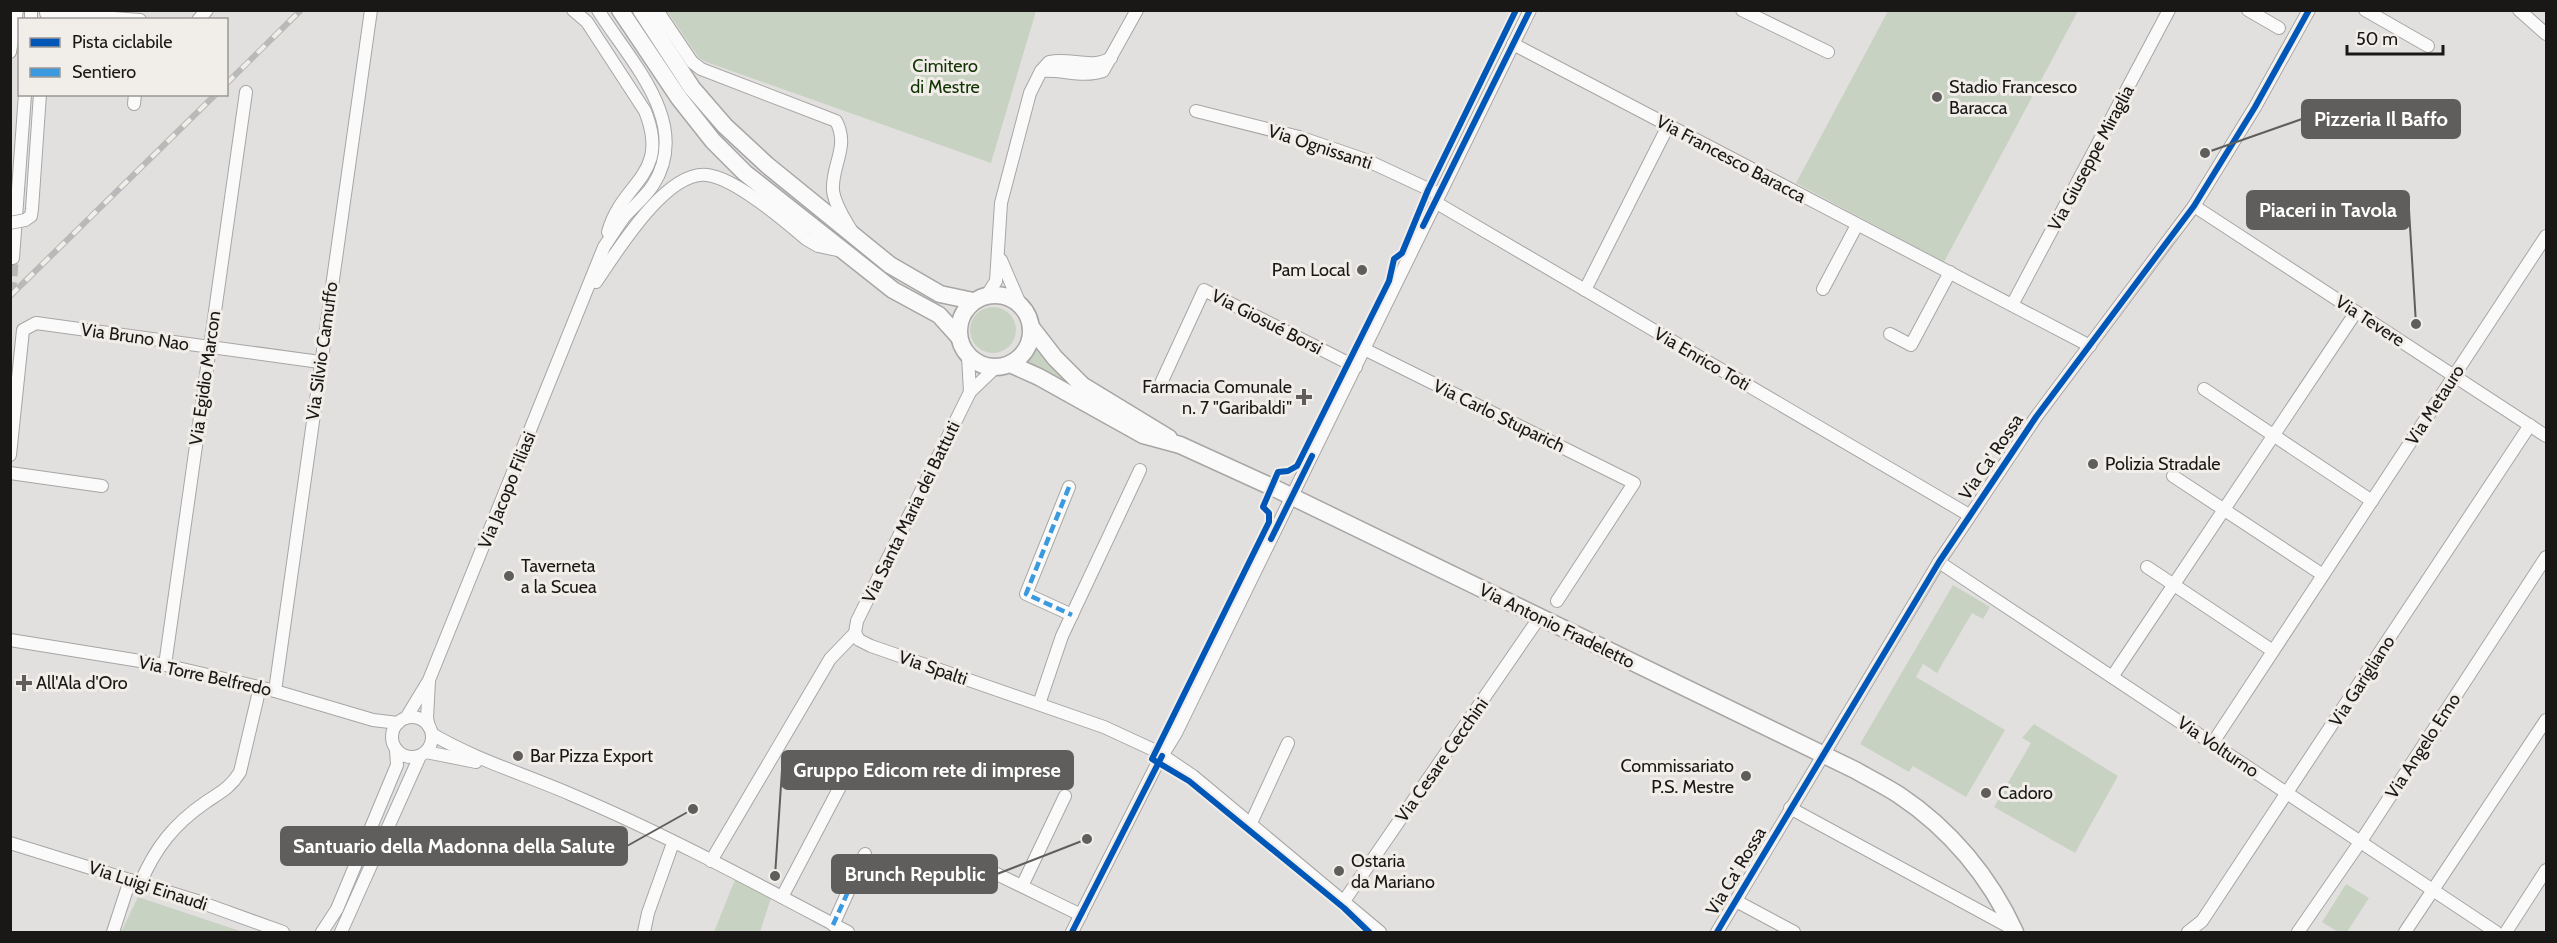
<svg xmlns="http://www.w3.org/2000/svg" width="2557" height="943" font-family="Cabin,sans-serif">
	<rect width="100%" height="100%" fill="#e2e0de"/>
	<!-- green -->
	<g fill="#c8d2c2">
		<polygon points="667,11 1036,11 991,163 706,62 699,58"/>
		<polygon points="1888,11 2078,11 1944,262 1796,183"/>
		<circle cx="993" cy="330" r="23"/>
		<polygon points="1035,346 1074,388 1023,363 1031,357"/>
		<polygon points="1953,585 1990,607 1983,619 1972,613 1937,673 1923,664 1916,677 2005,730 1966,797 1913,766 1909,772 1860,744"/>
		<polygon points="2034,724 2118,776 2075,853 1994,807 2031,743 2022,738"/>
		<polygon points="736,877 772,895 760,932 714,932"/>
		<polygon points="2346,884 2369,898 2347,932 2338,932 2322,922"/>
		<polygon points="138,897 234,929 242,932 121,932"/>
	</g>
	<g fill="none" stroke-linecap="round" stroke-linejoin="round">
		<!-- minor-tunnel -->
		<polyline stroke="#bab8b6" stroke-width="12" stroke-dasharray="12 6" stroke-linecap="butt" points="10,294 13,258"/>
		<!-- minor casing -->
		<g stroke="#a7a6a4" stroke-width="14">
			<g id="minor">
				<path d="M 573,10 L 587,22 L 645,111 C 671,176 622,181 608,232"/>
				<path d="M 657,10 L 692,62 L 701,69 L 836,121 C 850,147 831,165 833,191 C 835,205 844,218 851,230"/>
				<polyline points="1742,10 1828,52"/>
				<polyline points="2248,10 2279,28"/>
				<polyline points="2365,10 2428,46"/>
				<polyline points="2519,10 2546,34"/>
				<polyline points="46,13 140,20"/>
				<polyline points="31,20 31,10"/>
				<polyline points="198,20 207,10"/>
				<polyline points="1513,44 2090,346"/>
				<polyline points="10,52 17,10"/>
				<path d="M 1041,71 C 1062,69 1082,78 1103,71 L 1137,10"/>
				<polyline points="134,104 135,94"/>
				<polyline points="1196,111 1299,137 1366,160 1439,194"/>
				<polyline points="1435,202 1969,515"/>
				<polyline points="2194,206 2546,436"/>
				<polyline points="25,220 31,216 32,209 40,94"/>
				<polyline points="13,258 25,94"/>
				<polyline points="1001,260 1020,304"/>
				<path d="M 596,282 C 616,253 666,170 707,175 C 735,178 784,220 806,239 L 818,246 L 842,251"/>
				<polyline points="1823,289 1857,225"/>
				<polyline points="1585,290 1668,126"/>
				<path d="M 987,295 L 996,281 L 1001,203 L 1030,93 L 1041,71 L 1049,62 C 1071,57 1091,70 1111,58"/>
				<polyline points="2012,305 2169,10"/>
				<polyline points="1890,334 1911,345 1950,272"/>
				<polyline points="1364,349 1634,483 1557,601"/>
				<polyline points="968,356 970,392"/>
				<polyline points="1162,381 1204,290 1356,367"/>
				<polyline points="2204,389 2372,501"/>
				<polyline points="10,455 23,330 36,323 320,362"/>
				<polyline points="10,473 102,486"/>
				<polyline points="2173,476 2323,575"/>
				<polyline points="1069,487 1026,594 1072,615"/>
				<polyline points="1939,562 2496,932"/>
				<polyline points="2147,567 2273,651"/>
				<polyline points="855,633 859,640 871,646 1104,727 1156,751 1193,776 1380,932"/>
				<polyline points="855,633 857,621 970,392 996,367"/>
				<polyline points="10,640 165,665 275,691 373,720 398,723"/>
				<polyline points="165,665 246,92"/>
				<polyline points="2112,677 2356,312"/>
				<polyline points="429,681 427,718 429,727"/>
				<polyline points="275,691 371,10"/>
				<polyline points="1039,704 1062,636 1140,470"/>
				<circle cx="412" cy="737" r="20"/>
				<path d="M 406,718 L 429,680 L 604,247 C 611,237 618,225 625,216 C 634,206 646,196 653,185 C 693,123 629,60 598,10"/>
				<path d="M 432,734 C 476,760 524,774 570,794 C 665,834 757,884 848,932"/>
				<polyline points="2212,744 2546,236"/>
				<polyline points="426,752 476,762"/>
				<polyline points="1790,808 2013,929"/>
				<polyline points="1251,823 1288,743"/>
				<polyline points="10,843 197,901 283,932"/>
				<polyline points="711,861 830,659 855,633"/>
				<polyline points="974,863 1081,915"/>
				<path d="M 140,884 C 155,848 174,824 206,802 C 221,792 231,787 240,772 L 260,687"/>
				<polyline points="1022,886 1065,796"/>
				<polyline points="782,897 853,762"/>
				<polyline points="1344,901 1539,618"/>
				<polyline points="1736,901 1794,932"/>
				<polyline points="833,925 865,854"/>
				<polyline points="113,932 130,880"/>
				<polyline points="322,932 337,909 397,765 396,749"/>
				<polyline points="341,932 420,756"/>
				<polyline points="644,932 648,913 673,843"/>
				<polyline points="1072,932 1157,764 1176,733 1530,10"/>
				<polyline points="1717,932 1939,562 2036,417 2194,206 2255,107 2309,10"/>
				<polyline points="2188,932 2202,921 2530,425"/>
				<polyline points="2298,932 2365,835 2546,557"/>
				<polyline points="2405,932 2546,720"/>
				<polyline points="2506,932 2546,870"/>
			</g>
		</g>
		<!-- major casing -->
		<g stroke="#a7a6a4" stroke-width="19">
			<g id="major">
				<polyline points="620,10 679,98 713,141 745,173 893,290 939,315 958,336"/>
				<polyline points="641,10 692,88 725,126 767,165 890,265 940,294 973,301"/>
				<circle cx="995" cy="331" r="36"/>
				<polyline points="1031,327 1055,358 1082,385 1169,438"/>
				<path d="M 1010,364 L 1039,377 L 1143,435 L 1180,445 L 1272,487 L 1855,770 C 1869,778 1885,786 1899,795 C 1950,829 1990,877 2015,932"/>
			</g>
		</g>
		<!-- minor -->
		<use href="#minor" stroke="#fbfafa" stroke-width="12"/>
		<!-- major -->
		<use href="#major" stroke="#fbfafa" stroke-width="16"/>
		<!-- tram -->
		<polyline stroke="#b9b9b9" stroke-width="1.5" points="1721,932 1972,517 2039,419 2172,244 2240,138 2313,10"/>
		<!-- rail casing -->
		<g stroke="#b9b9b9" stroke-width="6">
			<g id="rail">
				<polyline points="226,84 301,10"/>
				<polyline points="10,296 216,94"/>
			</g>
		</g>
		<!-- rail -->
		<use href="#rail" stroke="#f1ede9" stroke-width="4" stroke-dasharray="11" stroke-linecap="butt"/>
		<!-- minor-bridge casing -->
		<g stroke="#a7a6a4" stroke-width="14" stroke-linecap="butt">
			<polyline id="minor-bridge" points="10,223 25,220"/>
		</g>
		<!-- minor-bridge -->
		<use href="#minor-bridge" stroke="#fbfafa" stroke-width="12"/>
		<!-- quiet -->
		<g stroke="#3b9adf" stroke-width="4.5" stroke-dasharray="9 4.5" stroke-linecap="butt">
			<polyline points="1069,487 1026,594 1072,615"/>
			<polyline points="833,925 865,854"/>
		</g>
		<!-- cycleway casing -->
		<g stroke="#f1ede9" stroke-width="10">
			<g id="cycleway">
				<polyline points="1423,226 1530,10"/>
				<polyline points="1271,539 1312,456"/>
				<polyline points="1072,932 1162,756"/>
				<polyline points="1369,932 1344,908 1189,781 1152,759 1269,522 1269,513 1263,507 1278,472 1288,471 1297,466 1389,281 1394,259 1402,253 1428,190 1516,10"/>
				<polyline points="1717,932 1939,562 2036,417 2194,206 2255,107 2309,10"/>
			</g>
		</g>
		<!-- cycleway -->
		<use href="#cycleway" stroke="#0057b8" stroke-width="6"/>
	</g>
	<!-- markers -->
	<g fill="#5f5e5c" stroke="#f1ede9" stroke-width="2">
		<circle cx="1937" cy="97" r="6"/>
		<circle cx="1362" cy="270" r="6"/>
		<path d="M1301 388h6v6h6v6h-6v6h-6v-6h-6v-6h6z"/>
		<circle cx="2093" cy="464" r="6"/>
		<circle cx="509" cy="576" r="6"/>
		<path d="M21 674h6v6h6v6h-6v6h-6v-6h-6v-6h6z"/>
		<circle cx="518" cy="756" r="6"/>
		<circle cx="1746" cy="776" r="6"/>
		<circle cx="1986" cy="793" r="6"/>
		<circle cx="1339" cy="871" r="6"/>
	</g>
	<g text-anchor="middle" dominant-baseline="central" stroke-width="6" stroke-linejoin="round" paint-order="stroke">
		<!-- park labels -->
		<g font-size="18" fill="#113201" stroke="#f1ede9">
			<text x="945" y="66">Cimitero<tspan x="945" dy="21">di Mestre</tspan></text>
		</g>
		<!-- poi labels -->
		<g font-size="18" fill="#191816" stroke="#f1ede9" text-anchor="start">
			<text x="1949" y="87">Stadio Francesco<tspan x="1949" dy="21">Baracca</tspan></text>
			<text x="1350" y="270" text-anchor="end">Pam Local</text>
			<text x="1292" y="387" text-anchor="end">Farmacia Comunale<tspan x="1292" dy="21">n. 7 "Garibaldi"</tspan></text>
			<text x="2105" y="464">Polizia Stradale</text>
			<text x="521" y="566">Taverneta<tspan x="521" dy="21">a la Scuea</tspan></text>
			<text x="36" y="683">All'Ala d'Oro</text>
			<text x="530" y="756">Bar Pizza Export</text>
			<text x="1734" y="766" text-anchor="end">Commissariato<tspan x="1734" dy="21">P.S. Mestre</tspan></text>
			<text x="1998" y="793">Cadoro</text>
			<text x="1351" y="861">Ostaria<tspan x="1351" dy="21">da Mariano</tspan></text>
		</g>
		<!-- street labels -->
		<g font-size="18" fill="#191816" stroke="#f1ede9">
			<text transform="translate(1320 147) rotate(18)">Via Ognissanti</text>
			<text transform="translate(2091 158) rotate(-62)">Via Giuseppe Miraglia</text>
			<text transform="translate(1731 159) rotate(28)">Via Francesco Baracca</text>
			<text transform="translate(2370 321) rotate(33)">Via Tevere</text>
			<text transform="translate(1267 322) rotate(27)">Via Giosué Borsi</text>
			<text transform="translate(135 337) rotate(8)">Via Bruno Nao</text>
			<text transform="translate(322 351) rotate(-82)">Via Silvio Camuffo</text>
			<text transform="translate(1702 359) rotate(30)">Via Enrico Toti</text>
			<text transform="translate(205 378) rotate(-82)">Via Egidio Marcon</text>
			<text transform="translate(2435 405) rotate(-57)">Via Metauro</text>
			<text transform="translate(1499 416) rotate(26)">Via Carlo Stuparich</text>
			<text transform="translate(1991 457) rotate(-56)">Via Ca' Rossa</text>
			<text transform="translate(507 490) rotate(-68)">Via Jacopo Filiasi</text>
			<text transform="translate(911 512) rotate(-64)">Via Santa Maria dei Battuti</text>
			<text transform="translate(1557 626) rotate(26)">Via Antonio Fradeletto</text>
			<text transform="translate(933 668) rotate(19)">Via Spalti</text>
			<text transform="translate(205 676) rotate(12)">Via Torre Belfredo</text>
			<text transform="translate(2362 681) rotate(-57)">Via Garigliano</text>
			<text transform="translate(2423 746) rotate(-57)">Via Angelo Emo</text>
			<text transform="translate(2218 747) rotate(34)">Via Volturno</text>
			<text transform="translate(1442 760) rotate(-55)">Via Cesare Cecchini</text>
			<text transform="translate(1736 871) rotate(-59)">Via Ca' Rossa</text>
			<text transform="translate(148 886) rotate(18)">Via Luigi Einaudi</text>
		</g>
	</g>
	<!-- callouts -->
	<path fill="none" stroke="#5f5e5c" stroke-width="2" d="M2205 153L2302 119M2416 324L2409 210M775 876L782 770M693 809L627 846M1087 839L997 874"/>
	<g fill="#5f5e5c" stroke="#f1ede9" stroke-width="2">
		<circle cx="2205" cy="153" r="6"/>
		<circle cx="2416" cy="324" r="6"/>
		<circle cx="775" cy="876" r="6"/>
		<circle cx="693" cy="809" r="6"/>
		<circle cx="1087" cy="839" r="6"/>
	</g>
	<g fill="#5f5e5c" stroke="#5f5e5c" stroke-width="2">
		<rect x="2302" y="100" width="158" height="38" rx="6"/>
		<rect x="2247" y="191" width="162" height="38" rx="6"/>
		<rect x="782" y="751" width="291" height="38" rx="6"/>
		<rect x="281" y="827" width="346" height="38" rx="6"/>
		<rect x="832" y="855" width="165" height="38" rx="6"/>
	</g>
	<g font-size="20" text-anchor="middle" font-weight="bold" fill="#fff">
		<text x="2381" y="126">Pizzeria Il Baffo</text>
		<text x="2328" y="217">Piaceri in Tavola</text>
		<text x="927" y="777">Gruppo Edicom rete di imprese</text>
		<text x="454" y="853">Santuario della Madonna della Salute</text>
		<text x="915" y="881">Brunch Republic</text>
	</g>
	<!-- border -->
	<rect width="2557" height="943" fill="none" stroke="#191816" stroke-width="24"/>
	<!-- legend -->
	<rect x="18" y="18" width="210" height="78" fill="#f1ede9" stroke="#9b9895" stroke-width="1.5"/>
	<rect x="30" y="38" width="30" height="9" fill="#0057b8" stroke="#9b9895" stroke-width="1.5"/>
	<text x="72" y="48" font-size="18" fill="#191816">Pista ciclabile</text>
	<rect x="30" y="68" width="30" height="9" fill="#3b9adf" stroke="#9b9895" stroke-width="1.5"/>
	<text x="72" y="78" font-size="18" fill="#191816">Sentiero</text>
	<!-- scale -->
	<path d="M2347 45v9h96v-9" fill="none" stroke="#191816" stroke-width="3"/>
	<text x="2356" y="45" font-size="18" fill="#191816" stroke="#f1ede9" stroke-width="4.5" paint-order="stroke">50 m</text>
</svg>
